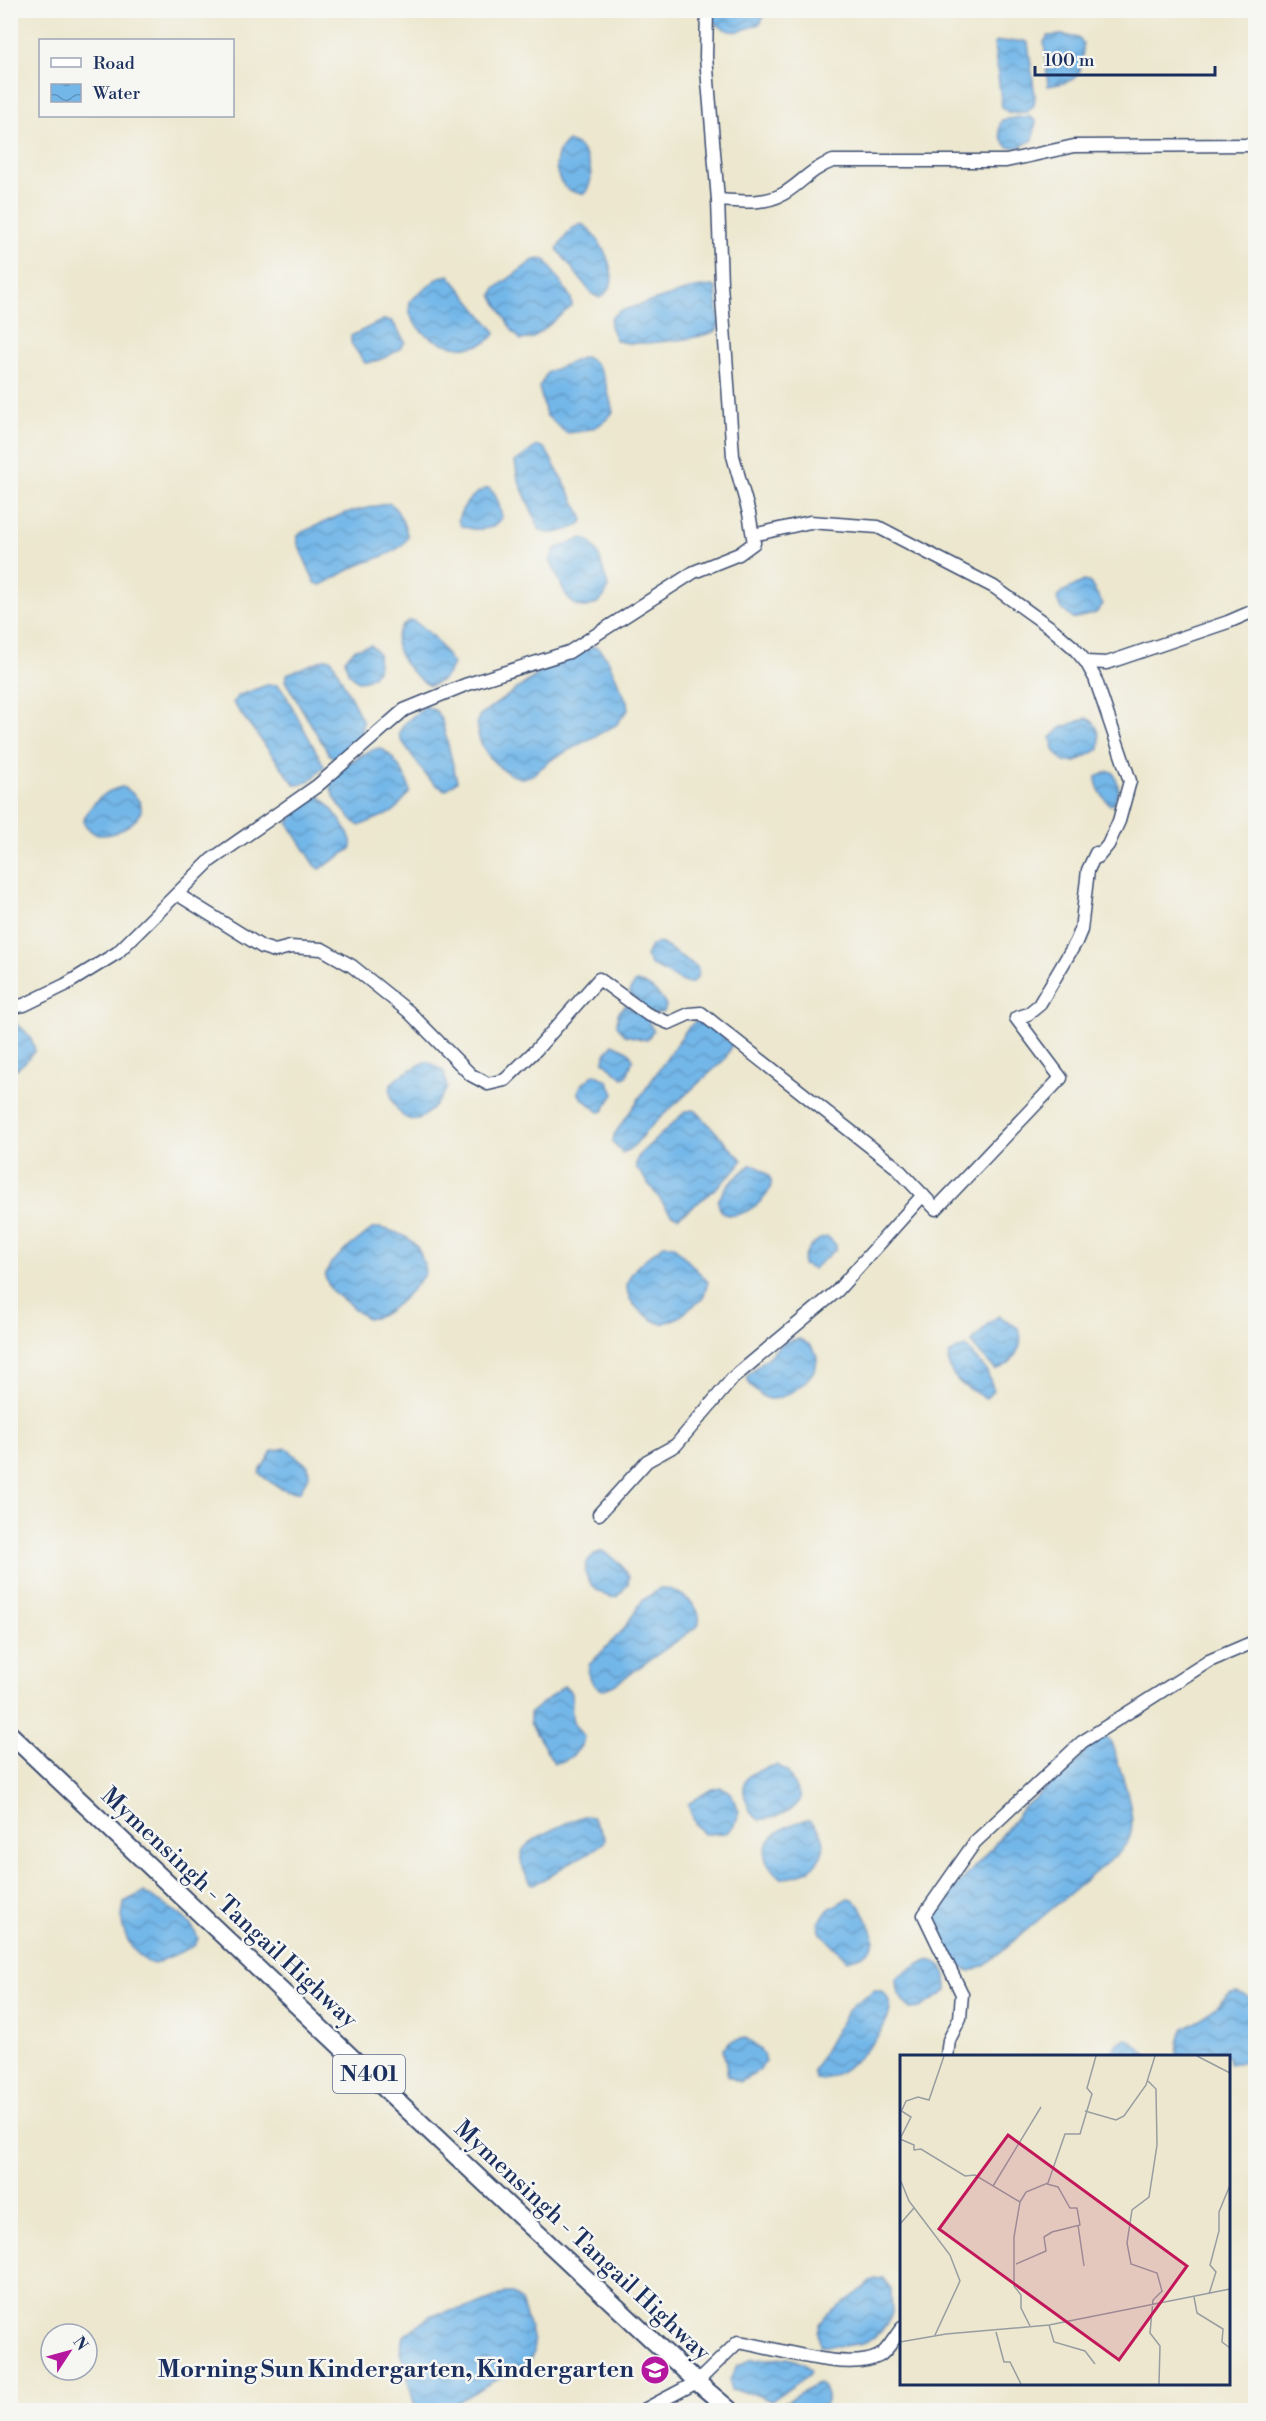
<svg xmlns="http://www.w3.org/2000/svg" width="1266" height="2421" font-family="'Libre Bodoni',serif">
	<defs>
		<pattern id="water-waves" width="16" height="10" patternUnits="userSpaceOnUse" patternTransform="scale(1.5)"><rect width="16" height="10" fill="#73b7e9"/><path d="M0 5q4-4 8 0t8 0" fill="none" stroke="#5e95c0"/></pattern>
	</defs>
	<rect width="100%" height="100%" fill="#f6f6f2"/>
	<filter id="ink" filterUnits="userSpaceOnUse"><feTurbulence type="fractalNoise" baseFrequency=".0167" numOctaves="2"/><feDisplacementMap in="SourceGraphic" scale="12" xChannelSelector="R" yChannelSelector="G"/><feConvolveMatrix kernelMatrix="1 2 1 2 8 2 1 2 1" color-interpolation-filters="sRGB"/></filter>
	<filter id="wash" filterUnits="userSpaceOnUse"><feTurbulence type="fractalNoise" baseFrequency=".008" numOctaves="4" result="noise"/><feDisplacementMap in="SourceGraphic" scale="24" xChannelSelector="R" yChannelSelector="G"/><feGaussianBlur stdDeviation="1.35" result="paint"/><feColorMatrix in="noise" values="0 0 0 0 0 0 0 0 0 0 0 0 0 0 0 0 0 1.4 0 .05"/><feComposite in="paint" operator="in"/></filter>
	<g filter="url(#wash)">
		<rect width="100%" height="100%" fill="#ece7ce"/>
		<!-- water -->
		<g fill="url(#water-waves)" stroke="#4773a4" stroke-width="1.5">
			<path d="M 711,11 L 764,11 L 761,23 C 740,32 732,37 714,22 Z"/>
			<path d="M 1064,35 L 1078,38 L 1083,43 C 1082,74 1082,81 1048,86 L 1044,42 L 1048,36 Z"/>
			<polygon points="1024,41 1028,43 1035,97 1034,105 1026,112 1009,113 1002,107 994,44 997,42"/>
			<path d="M 1028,116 L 1036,121 L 1033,140 L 1019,147 L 1008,147 C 1000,139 997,129 1002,120 Z"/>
			<path d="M 568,141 C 588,147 598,177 585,193 C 557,196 546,158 568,141 Z"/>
			<path d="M 581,224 C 597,230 618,271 610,287 C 608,292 603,295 600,298 L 592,294 L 557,249 L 571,229 Z"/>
			<polygon points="543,259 547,262 571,298 572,306 533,338 521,340 512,330 492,295 496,288 534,260"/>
			<path d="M 449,275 L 493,329 L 495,334 C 473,364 402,338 410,301 L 440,277 Z"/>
			<path d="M 712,286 L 716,288 L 719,324 L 717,330 C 701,339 632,348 616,340 L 610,326 L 611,318 L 620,311 L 695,288 Z"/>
			<path d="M 383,320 L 392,321 L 405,342 C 399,353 377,362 365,363 L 351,343 L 351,336 Z"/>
			<path d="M 584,357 C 605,362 608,394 613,412 C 601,428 586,432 566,433 L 546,415 L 539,387 L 548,372 Z"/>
			<path d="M 537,446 L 542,447 L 546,450 L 581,514 L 583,521 C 575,530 549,537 540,530 L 518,479 L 515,462 Z"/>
			<path d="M 489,488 C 498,496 500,507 502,518 C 492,532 476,531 461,526 L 458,520 C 462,506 474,491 489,488 Z"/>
			<path d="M 390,503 C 400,512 404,524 408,537 C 398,556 372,558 355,567 C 343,572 333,580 321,585 L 315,583 L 298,544 L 297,538 L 300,533 L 345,513 Z"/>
			<path d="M 583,538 C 599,542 603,572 608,586 C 607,594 603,600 595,604 C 566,618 561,578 550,561 L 555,549 Z"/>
			<polygon points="1084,581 1090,583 1103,604 1096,613 1073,619 1060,607 1057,598 1062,592"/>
			<path d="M 409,621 L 414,621 L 434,637 L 453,664 C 447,676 443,681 430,686 C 409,674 379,640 409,621 Z"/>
			<path d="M 371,645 L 378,653 C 380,669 376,680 358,681 L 348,672 L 345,659 L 356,649 Z"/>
			<path d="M 592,647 L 597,647 L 607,658 L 627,702 L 628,710 L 616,725 L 554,758 L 532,775 L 523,778 C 498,775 470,741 479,716 L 544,670 Z"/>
			<polygon points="327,658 332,660 363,722 360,736 344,754 336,759 329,754 285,681 287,674"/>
			<path d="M 267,685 L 277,685 L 284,692 L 324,766 C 317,774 308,785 296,785 L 293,782 L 233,703 L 237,696 Z"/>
			<path d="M 425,706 L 436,711 L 442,721 L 457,781 L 446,790 C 425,783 415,756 401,740 L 399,733 L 404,724 Z"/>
			<path d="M 1087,718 C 1099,723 1101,738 1099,749 L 1076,762 L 1064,762 L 1054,750 L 1051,738 L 1061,728 Z"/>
			<path d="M 379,748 C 393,753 408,778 410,792 L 393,812 L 359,826 C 349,818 334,801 331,788 C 328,772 366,751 379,748 Z"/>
			<path d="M 1109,771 L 1114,773 L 1119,789 L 1114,803 L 1110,805 C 1103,798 1096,787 1096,777 Z"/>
			<path d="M 122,787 C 130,790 143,801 141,811 C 138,823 113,836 102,835 C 93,835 88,828 83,822 C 88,806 105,790 122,787 Z"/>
			<path d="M 314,796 L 320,796 C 330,806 353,833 352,848 L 320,869 L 315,865 L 288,823 L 302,805 Z"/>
			<path d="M 656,943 L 662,944 L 697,967 C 699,974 698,978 692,983 L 685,983 L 651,965 L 646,956 L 651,946 Z"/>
			<path d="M 636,982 C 650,984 659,994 666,1005 L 664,1012 L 653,1014 L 630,995 L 630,990 Z"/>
			<polygon points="626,1005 647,1019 653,1030 647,1040 625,1035 617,1025 618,1013"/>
			<polygon points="697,1020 701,1020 732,1044 725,1059 649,1128 633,1147 622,1153 613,1142 614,1135 687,1029"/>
			<path d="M 11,1022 C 23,1026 33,1038 35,1051 L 24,1063 L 11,1073 Z"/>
			<polygon points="613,1044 629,1052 633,1059 627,1076 623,1078 604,1062 605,1054"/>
			<path d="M 425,1062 L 429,1062 L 444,1072 L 447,1088 C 436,1107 413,1137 396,1107 C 391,1099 389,1094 391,1084 L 401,1075 Z"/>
			<polygon points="595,1074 608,1081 614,1094 603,1111 599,1112 581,1097 578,1092 582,1084"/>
			<path d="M 692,1110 L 696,1111 L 742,1160 C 736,1174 692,1208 678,1217 L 671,1214 L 636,1167 L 636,1161 L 641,1153 L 685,1112 Z"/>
			<path d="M 750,1165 L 755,1165 C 760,1169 770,1174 771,1181 C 774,1202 720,1234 718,1201 L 726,1187 Z"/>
			<path d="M 380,1228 C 408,1234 423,1244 425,1273 C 416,1286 385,1322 368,1318 C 361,1316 354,1309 349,1304 C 335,1293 331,1294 325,1276 L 331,1263 L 343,1252 L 372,1229 Z"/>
			<path d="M 828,1237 L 836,1245 L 836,1249 L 813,1269 L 803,1265 C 802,1253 815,1238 828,1237 Z"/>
			<path d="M 664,1245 L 673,1245 L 708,1282 L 703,1298 L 679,1317 L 662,1324 C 652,1321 646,1315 638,1309 C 610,1282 642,1261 664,1245 Z"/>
			<path d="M 999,1316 L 1018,1328 C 1026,1343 1013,1367 995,1369 L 976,1349 L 972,1342 L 990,1322 Z"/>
			<path d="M 799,1339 C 846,1360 788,1401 770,1399 C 760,1397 749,1386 747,1377 L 751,1372 L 786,1341 Z"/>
			<path d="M 966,1347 L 986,1370 L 994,1390 L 986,1398 C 969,1390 945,1378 949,1355 L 955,1350 Z"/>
			<path d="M 286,1448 L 308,1466 L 309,1475 L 300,1491 C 286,1494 269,1482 259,1473 L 272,1451 Z"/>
			<path d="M 602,1551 L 619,1562 L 629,1577 L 628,1584 L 617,1597 C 599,1601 565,1565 602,1551 Z"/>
			<path d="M 660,1588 C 678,1588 705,1607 698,1626 L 614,1685 L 602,1690 L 593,1683 L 588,1674 L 589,1665 L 623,1630 L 642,1601 Z"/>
			<path d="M 564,1686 C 578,1693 568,1709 573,1721 C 575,1727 580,1732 584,1737 C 582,1751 567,1762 554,1763 L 530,1723 L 530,1713 Z"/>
			<path d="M 1105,1737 L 1111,1742 C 1119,1768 1139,1814 1129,1839 C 1127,1844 1121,1849 1117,1854 L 986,1964 L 971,1971 C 950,1968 937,1937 934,1917 L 946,1898 L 992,1848 L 1023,1808 L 1078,1761 L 1091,1744 Z"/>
			<path d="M 777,1765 L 787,1771 L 801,1798 C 796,1812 772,1818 759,1820 C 751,1814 749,1809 746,1800 C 737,1774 756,1771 777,1765 Z"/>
			<path d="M 720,1787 C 733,1790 742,1810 736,1822 C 734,1827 730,1829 726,1833 L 704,1834 L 695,1823 L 688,1804 L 710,1790 Z"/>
			<path d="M 584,1816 L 592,1817 L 605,1838 L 604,1842 C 592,1853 579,1857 566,1865 C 554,1872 546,1880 532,1884 C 526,1875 518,1863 522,1852 C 527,1839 570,1821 584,1816 Z"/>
			<path d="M 809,1820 C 842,1843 814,1878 782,1878 C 744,1853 777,1824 809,1820 Z"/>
			<path d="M 144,1892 C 162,1906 192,1915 198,1939 L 194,1946 L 154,1964 C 138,1961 124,1938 122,1922 C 121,1916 124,1908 124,1902 Z"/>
			<path d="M 848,1898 L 853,1899 C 861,1906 865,1914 869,1924 C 881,1946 869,1955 847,1960 L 821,1933 L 818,1923 L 829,1909 Z"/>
			<path d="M 927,1960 C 945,1961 947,1976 947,1991 L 920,2008 L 910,2009 L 897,1991 L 896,1979 L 900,1975 Z"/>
			<path d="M 875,1990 C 883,1990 886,1994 889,2001 C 898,2025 840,2085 816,2079 L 813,2071 L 847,2012 L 854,2004 Z"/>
			<polygon points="1237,1992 1248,1997 1255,2005 1255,2053 1248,2061 1229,2064 1228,2056 1179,2056 1177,2054 1179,2038 1184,2028 1201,2019 1231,1993"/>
			<path d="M 745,2038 C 756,2044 762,2050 766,2062 L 753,2075 L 739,2082 L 728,2076 L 723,2048 L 730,2042 Z"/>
			<polygon points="1128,2039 1149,2056 1105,2056 1118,2043"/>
			<polygon points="883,2278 891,2289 892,2313 888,2323 873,2338 862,2343 843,2346 820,2345 818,2332 820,2324 827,2315 863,2289 872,2280"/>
			<polygon points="506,2293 512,2293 521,2302 534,2341 534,2352 529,2362 464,2398 448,2410 419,2410 415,2406 400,2351 404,2336 431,2315 475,2306"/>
			<polygon points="787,2358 803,2362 811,2371 809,2375 771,2401 754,2394 731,2390 730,2380 737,2365 751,2360"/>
			<path d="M 818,2383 C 828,2391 832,2403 819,2410 L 778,2410 L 782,2404 Z"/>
		</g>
	</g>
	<g filter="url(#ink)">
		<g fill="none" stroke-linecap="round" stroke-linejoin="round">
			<!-- minor casing -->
			<g stroke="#3a4b6f" stroke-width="15">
				<g id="minor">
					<path d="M 718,200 C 740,201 763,205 783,194 C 802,183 810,169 833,161 L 1006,161 L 1074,146 L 1256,145"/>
					<polyline points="753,535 810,522 878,527 994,587 1051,628 1073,647 1086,662 1107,663 1228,622 1256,610"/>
					<polyline points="177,894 262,947 275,951 290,947 322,949 352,966 408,1011 471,1075 488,1084 505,1080 536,1050 599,979 647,1014 669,1023 689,1014 701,1013 896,1167 936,1209 1061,1078 1016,1018 1028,1014 1039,1005 1076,942 1081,930 1088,870 1096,853 1098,857 1108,845 1119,821 1130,781 1095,678 1086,662"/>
					<polyline points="10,1007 24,1005 65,985 117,953 211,860 317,786 404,710 465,685 569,652 694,572 739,554 754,543 749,513 733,456 721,284 718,200 706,57 707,10"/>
					<polyline points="599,1514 647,1461 676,1445 733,1378 837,1291 923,1195"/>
					<polyline points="947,2056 949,2040 960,2018 962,1994 924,1915 975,1842 1082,1742 1209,1661 1256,1641"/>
					<path d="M 644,2410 L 697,2382 L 738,2342 C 773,2347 848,2373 879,2356 C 888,2351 895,2336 902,2328"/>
				</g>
			</g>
			<!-- highway casing -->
			<g stroke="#3a4b6f" stroke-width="20">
				<polyline id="highway" points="10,1734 513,2210 697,2382 730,2410"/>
			</g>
			<!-- minor -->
			<use href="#minor" stroke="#fff" stroke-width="12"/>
			<!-- highway -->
			<use href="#highway" stroke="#fff" stroke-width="16"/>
		</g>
	</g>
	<!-- icons -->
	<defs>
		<g id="school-disc" transform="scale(1.5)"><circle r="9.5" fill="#b5179e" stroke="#f6f6f2"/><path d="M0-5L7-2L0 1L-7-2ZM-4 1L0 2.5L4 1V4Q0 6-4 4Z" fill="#fff"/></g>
	</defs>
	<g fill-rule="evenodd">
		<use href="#school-disc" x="655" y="2370"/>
	</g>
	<g text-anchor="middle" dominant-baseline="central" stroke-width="5" stroke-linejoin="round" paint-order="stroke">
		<!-- shield labels -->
		<rect fill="#f6f6f2" stroke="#5d6b8a" stroke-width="1.5" x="333" y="2055" width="72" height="38" rx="4.5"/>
		<g font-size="22" font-weight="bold" fill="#1b2f5e">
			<text x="369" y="2074">N401</text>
		</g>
		<!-- street labels -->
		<g font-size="24" fill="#1b2f5e" stroke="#f6f6f2">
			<text transform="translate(229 1908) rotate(43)">Mymensingh - Tangail Highway</text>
			<text transform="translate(582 2241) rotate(43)">Mymensingh - Tangail Highway</text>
		</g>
		<!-- poi labels -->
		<g font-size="24" font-weight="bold" fill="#1b2f5e" stroke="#f6f6f2" text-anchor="end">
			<text x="634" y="2370">Morning Sun Kindergarten, Kindergarten</text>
		</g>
	</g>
	<!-- overview -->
	<g transform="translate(900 2055)">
		<rect width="330" height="330" fill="#ece7ce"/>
		<path fill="none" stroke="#989da1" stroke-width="1.5" d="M 297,1 L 330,18M 248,26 L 256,34 L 257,90 L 249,142 L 232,155 L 227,188 L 231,209 L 257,218 L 262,236 L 253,245 L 250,278 L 260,291 L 259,329M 0,55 L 11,62 L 0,84M 2,55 L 6,46 L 18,42 L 29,45 L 44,1M 185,56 L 216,65 L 224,61 L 246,30 L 255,1M 0,84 L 14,90 L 14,95 L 21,94 L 65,121 L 75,120 L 120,147 L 114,182 L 114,231 L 121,240 L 121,253 L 130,271M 0,124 L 9,146 L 50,200 L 60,226 L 35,280M 93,131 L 141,52M 120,147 L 126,137 L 148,128 L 165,79 L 180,79 L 192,39 L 187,33 L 196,1M 0,169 L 14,153M 178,170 L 184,211M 116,209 L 146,196 L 144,182 L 152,177 L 180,170 L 177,153 L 170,153 L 158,132 L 147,129M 309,239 L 316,217 L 310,210 L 319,176 L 319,157 L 330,130M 294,242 L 297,258 L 323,274 L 322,287 L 330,293M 149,270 L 154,287 L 185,296 L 195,309M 96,277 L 104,307 L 110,307 L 121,329M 0,287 L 46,279 L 149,270 L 330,234"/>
		<path fill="#c2185b" fill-opacity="0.15" stroke="#c2185b" stroke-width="3" d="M 108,80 L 287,211 L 219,305 L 39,174 Z"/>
		<rect width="330" height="330" fill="none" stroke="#1b2f5e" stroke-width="3"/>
	</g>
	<!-- margin -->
	<rect width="1266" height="2421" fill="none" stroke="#f6f6f2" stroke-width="36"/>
	<!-- legend -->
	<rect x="39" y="39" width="195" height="78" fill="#f6f6f2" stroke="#9ea6b7" stroke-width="1.5"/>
	<rect x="51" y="58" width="30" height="9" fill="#ffffff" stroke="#9ea6b7" stroke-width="1.5"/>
	<text x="93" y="69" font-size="18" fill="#1b2f5e">Road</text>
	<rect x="51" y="84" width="30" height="18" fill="url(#water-waves)" stroke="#9ea6b7" stroke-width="1.5"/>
	<text x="93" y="99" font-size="18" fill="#1b2f5e">Water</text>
	<!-- north arrow -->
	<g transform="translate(69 2352) rotate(54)"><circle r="28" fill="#f6f6f2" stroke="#9ea6b7" stroke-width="1.5"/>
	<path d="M0-4.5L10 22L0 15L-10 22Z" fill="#b5179e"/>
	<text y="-9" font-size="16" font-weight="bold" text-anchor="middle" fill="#1b2f5e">N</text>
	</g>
	<!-- scale -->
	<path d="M1035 66v9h180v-9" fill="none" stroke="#1b2f5e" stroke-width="3"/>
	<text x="1044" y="66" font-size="18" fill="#1b2f5e" stroke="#f6f6f2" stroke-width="4.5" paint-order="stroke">100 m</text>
</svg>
